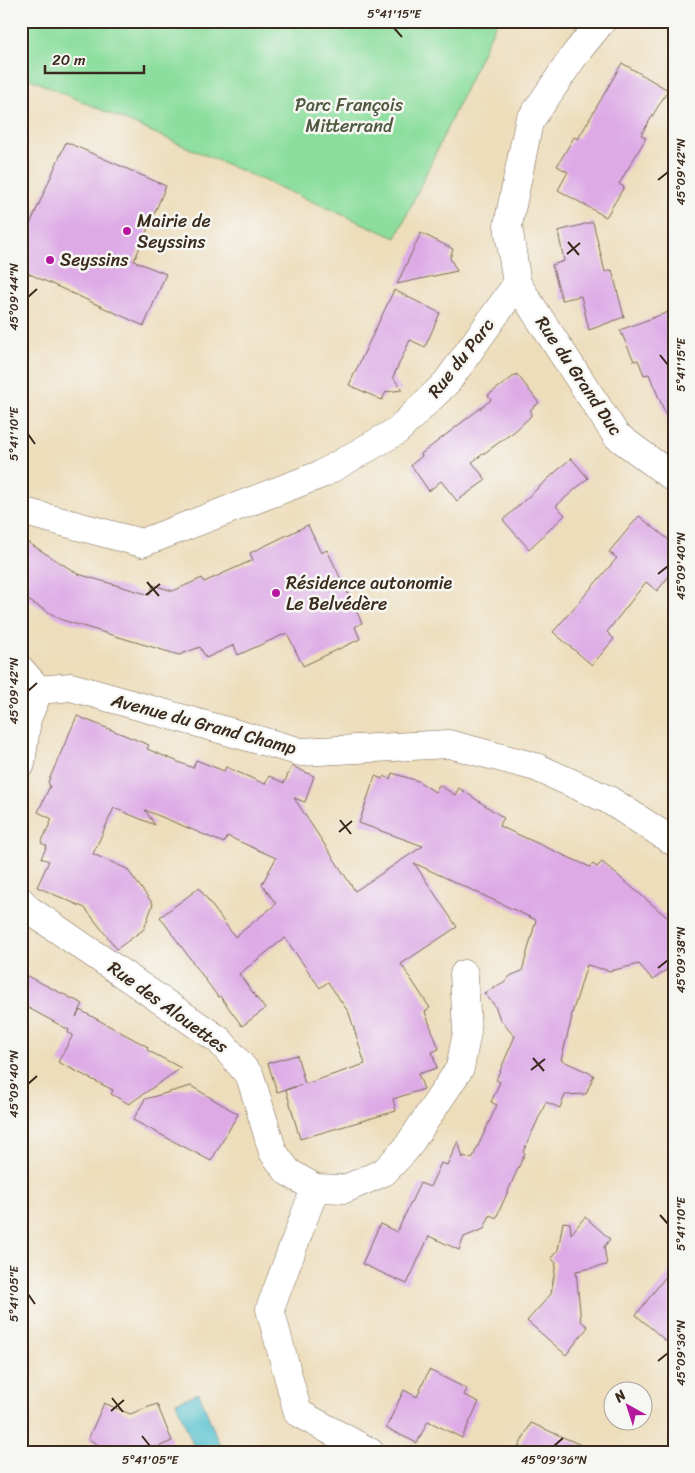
<svg xmlns="http://www.w3.org/2000/svg" width="695" height="1473" font-family="Sriracha,sans-serif">
	<rect width="100%" height="100%" fill="#f6f6f2"/>
	<filter id="ink" filterUnits="userSpaceOnUse"><feTurbulence type="fractalNoise" baseFrequency=".02" numOctaves="2"/><feDisplacementMap in="SourceGraphic" scale="10" xChannelSelector="R" yChannelSelector="G"/><feConvolveMatrix kernelMatrix="1 2 1 2 8 2 1 2 1" color-interpolation-filters="sRGB"/></filter>
	<filter id="wash" filterUnits="userSpaceOnUse"><feTurbulence type="fractalNoise" baseFrequency=".0096" numOctaves="4" result="noise"/><feDisplacementMap in="SourceGraphic" scale="20" xChannelSelector="R" yChannelSelector="G"/><feGaussianBlur stdDeviation="1.12" result="paint"/><feColorMatrix in="noise" values="0 0 0 0 0 0 0 0 0 0 0 0 0 0 0 0 0 1.4 0 .05"/><feComposite in="paint" operator="in"/></filter>
	<g filter="url(#wash)">
		<rect width="100%" height="100%" fill="#edddbb"/>
		<!-- green -->
		<polygon fill="#8cde9e" stroke="#64845e" points="21,21 497,21 396,238 21,75"/>
		<!-- water -->
		<polygon fill="#55c1cf" stroke="#487676" points="199,1393 221,1448 212,1452 189,1452 187,1448 193,1445 176,1402"/>
		<g id="blocks">
			<!-- building -->
			<g fill="#ddaae6">
				<polygon points="622,63 668,90 641,135 646,138 619,184 624,187 606,217 558,190 568,172 557,166 574,137 578,139"/>
				<polygon points="66,142 166,186 134,261 166,274 144,326 21,270 21,245"/>
				<polygon points="593,222 605,272 612,270 624,317 589,330 581,296 562,300 552,265 564,261 558,231"/>
				<polygon points="421,233 453,249 450,258 457,271 397,284"/>
				<polygon points="394,290 440,313 425,347 410,340 393,377 402,390 386,392 382,400 349,385"/>
				<polygon points="674,310 674,432 673,432 649,374 644,375 638,360 634,361 620,330"/>
				<polygon points="517,374 539,403 531,409 531,416 515,431 472,462 486,480 457,501 441,481 429,491 411,465 422,456 421,454 491,400 488,395"/>
				<polygon points="571,458 588,478 556,506 565,515 529,549 503,520"/>
				<polygon points="639,516 674,544 674,570 657,591 646,582 607,632 614,639 592,665 553,632 617,558 609,552"/>
				<polygon points="308,525 321,553 327,550 362,623 355,627 360,639 303,666 287,633 238,655 234,645 206,658 200,647 179,655 62,620 21,596 21,538 78,574 150,595 153,585 173,591 202,578 204,582 253,560 250,553"/>
				<polygon points="77,716 149,745 147,749 193,768 196,760 224,771 226,767 265,784 269,776 284,783 292,766 314,776 305,802 294,798 355,891 423,846 359,823 375,776 382,779 384,776 390,779 392,773 418,781 435,792 439,785 455,795 459,788 504,818 499,826 590,867 593,864 597,867 602,862 674,923 674,964 653,980 639,964 610,971 587,965 571,1017 572,1017 561,1060 594,1075 586,1094 565,1095 560,1108 546,1102 523,1152 525,1153 496,1218 490,1215 484,1229 464,1237 459,1250 429,1236 407,1284 362,1264 380,1224 397,1232 420,1183 430,1187 441,1163 447,1165 458,1141 463,1158 464,1156 472,1159 497,1105 491,1102 500,1082 496,1080 515,1036 513,1035 500,1019 495,1006 484,993 504,983 510,976 522,971 536,920 414,863 457,927 401,964 430,1008 425,1012 439,1049 432,1052 437,1068 418,1074 424,1089 393,1099 396,1111 300,1139 286,1090 301,1085 277,1092 268,1063 297,1055 305,1084 365,1064 349,1013 328,982 320,988 285,938 239,974 265,1009 242,1026 220,996 218,997 160,917 199,888 235,937 276,904 262,884 276,858 227,836 224,843 145,810 155,825 114,808 93,854 127,869 153,904 144,929 117,949 85,908 37,887 49,861 41,858 47,846 41,843 52,819 38,812 50,786 48,782"/>
				<polygon points="21,973 83,1004 76,1017 80,1010 148,1047 147,1050 181,1068 129,1104 111,1094 113,1090 58,1062 73,1035 68,1033 69,1030 21,1004"/>
				<polygon points="191,1086 238,1114 211,1161 133,1120 145,1099"/>
				<polygon points="585,1217 610,1239 604,1247 607,1265 576,1271 581,1321 588,1327 566,1355 527,1321 551,1294 556,1263 551,1258 558,1250 563,1222 570,1223 571,1234"/>
				<polygon points="674,1266 674,1348 636,1315"/>
				<polygon points="429,1370 467,1389 464,1395 479,1402 462,1438 428,1421 417,1443 386,1428 404,1390 417,1397"/>
				<polygon points="104,1403 130,1414 157,1404 172,1441 146,1452 111,1452 88,1439"/>
				<polygon points="531,1423 597,1452 516,1452"/>
			</g>
		</g>
	</g>
	<g filter="url(#ink)">
		<use href="#blocks" fill-opacity="0" stroke="#796955" stroke-width="1"/>
		<g fill="none" stroke-linecap="round" stroke-linejoin="round">
			<!-- street casing -->
			<g stroke="#796955" stroke-width="29">
				<g id="street">
					<polyline points="517,284 616,435 674,478"/>
					<polyline points="21,511 142,543 322,474 397,431 447,382 517,284 508,225 529,122 576,53 602,21"/>
					<polyline points="21,670 39,690 71,687 301,752 449,744 536,767 609,800 674,842"/>
					<polyline points="21,764 27,719 39,690"/>
					<polyline points="21,901 28,909 219,1040 250,1076 273,1152 288,1172 315,1188 345,1189 384,1172 406,1149 460,1068 467,1032 464,974"/>
					<polyline points="315,1188 270,1309 298,1413 370,1452"/>
				</g>
			</g>
			<!-- street -->
			<use href="#street" stroke="#fff" stroke-width="28"/>
		</g>
	</g>
	<!-- ticks -->
	<path fill="none" stroke="#3b2a1e" stroke-width="2" d="M 394,28 L 402,37M 658,180 L 668,172M 568,242 L 579,255M 567,254 L 580,243M 28,297 L 37,289M 660,355 L 668,365M 28,434 L 35,444M 658,574 L 668,566M 147,582 L 159,596M 146,595 L 160,584M 28,691 L 37,683M 340,820 L 351,834M 339,832 L 352,821M 658,968 L 668,960M 533,1058 L 544,1071M 531,1070 L 545,1059M 28,1084 L 37,1076M 660,1215 L 668,1224M 28,1294 L 35,1304M 658,1361 L 668,1353M 112,1398 L 123,1412M 111,1411 L 124,1400M 142,1436 L 150,1446M 554,1446 L 563,1438"/>
	<!-- markers -->
	<g fill="#b5179e" stroke="#f6f6f2" stroke-width="2">
		<circle cx="127" cy="231" r="5"/>
		<circle cx="50" cy="260" r="5"/>
		<circle cx="276" cy="593" r="5"/>
	</g>
	<g text-anchor="middle" dominant-baseline="central" stroke-width="5" stroke-linejoin="round" paint-order="stroke">
		<!-- park labels -->
		<g font-size="18" fill="#4f573e" stroke="#f6f6f2">
			<text x="349" y="105">Parc François<tspan x="349" dy="21">Mitterrand</tspan></text>
		</g>
		<!-- poi labels -->
		<g font-size="18" fill="#3b2a1e" stroke="#f6f6f2" text-anchor="start">
			<text x="137" y="221">Mairie de<tspan x="137" dy="21">Seyssins</tspan></text>
			<text x="60" y="260">Seyssins</text>
			<text x="286" y="583">Résidence autonomie<tspan x="286" dy="21">Le Belvédère</tspan></text>
		</g>
		<!-- street labels -->
		<g font-size="18" fill="#3b2a1e" stroke="#f6f6f2">
			<text transform="translate(461 358) rotate(-52)">Rue du Parc</text>
			<text transform="translate(579 376) rotate(56)">Rue du Grand Duc</text>
			<text transform="translate(204 724) rotate(15)">Avenue du Grand Champ</text>
			<text transform="translate(168 1007) rotate(36)">Rue des Alouettes</text>
		</g>
	</g>
	<!-- margin -->
	<rect width="695" height="1473" fill="none" stroke="#f6f6f2" stroke-width="55"/>
	<!-- north arrow -->
	<g transform="translate(628 1406) rotate(321)"><circle r="24" fill="#f6f6f2" stroke="#aba49d"/>
	<path d="M0-4L9 19L0 12L-9 19Z" fill="#b5179e"/>
	<text y="-8" font-size="14" font-weight="bold" text-anchor="middle" fill="#3b2a1e">N</text>
	</g>
	<!-- scale -->
	<path d="M45 65v8h99v-8" fill="none" stroke="#3b2a1e" stroke-width="2.5"/>
	<text x="52" y="65" font-size="15" fill="#3b2a1e" stroke="#f6f6f2" stroke-width="4" paint-order="stroke">20 m</text>
	<rect x="28" y="28" width="640" height="1418" fill="none" stroke="#3b2a1e" stroke-width="2"/>
	<g font-size="12" text-anchor="middle" fill="#3b2a1e">
		<text x="394" y="18">5°41'15"E</text>
		<text transform="translate(681 172) rotate(-90)" y="4">45°09'42"N</text>
		<text transform="translate(14 297) rotate(-90)" y="4">45°09'44"N</text>
		<text transform="translate(681 365) rotate(-90)" y="4">5°41'15"E</text>
		<text transform="translate(14 434) rotate(-90)" y="4">5°41'10"E</text>
		<text transform="translate(681 566) rotate(-90)" y="4">45°09'40"N</text>
		<text transform="translate(14 691) rotate(-90)" y="4">45°09'42"N</text>
		<text transform="translate(681 960) rotate(-90)" y="4">45°09'38"N</text>
		<text transform="translate(14 1084) rotate(-90)" y="4">45°09'40"N</text>
		<text transform="translate(681 1224) rotate(-90)" y="4">5°41'10"E</text>
		<text transform="translate(14 1294) rotate(-90)" y="4">5°41'05"E</text>
		<text transform="translate(681 1353) rotate(-90)" y="4">45°09'36"N</text>
		<text x="150" y="1464">5°41'05"E</text>
		<text x="554" y="1464">45°09'36"N</text>
	</g>
</svg>
